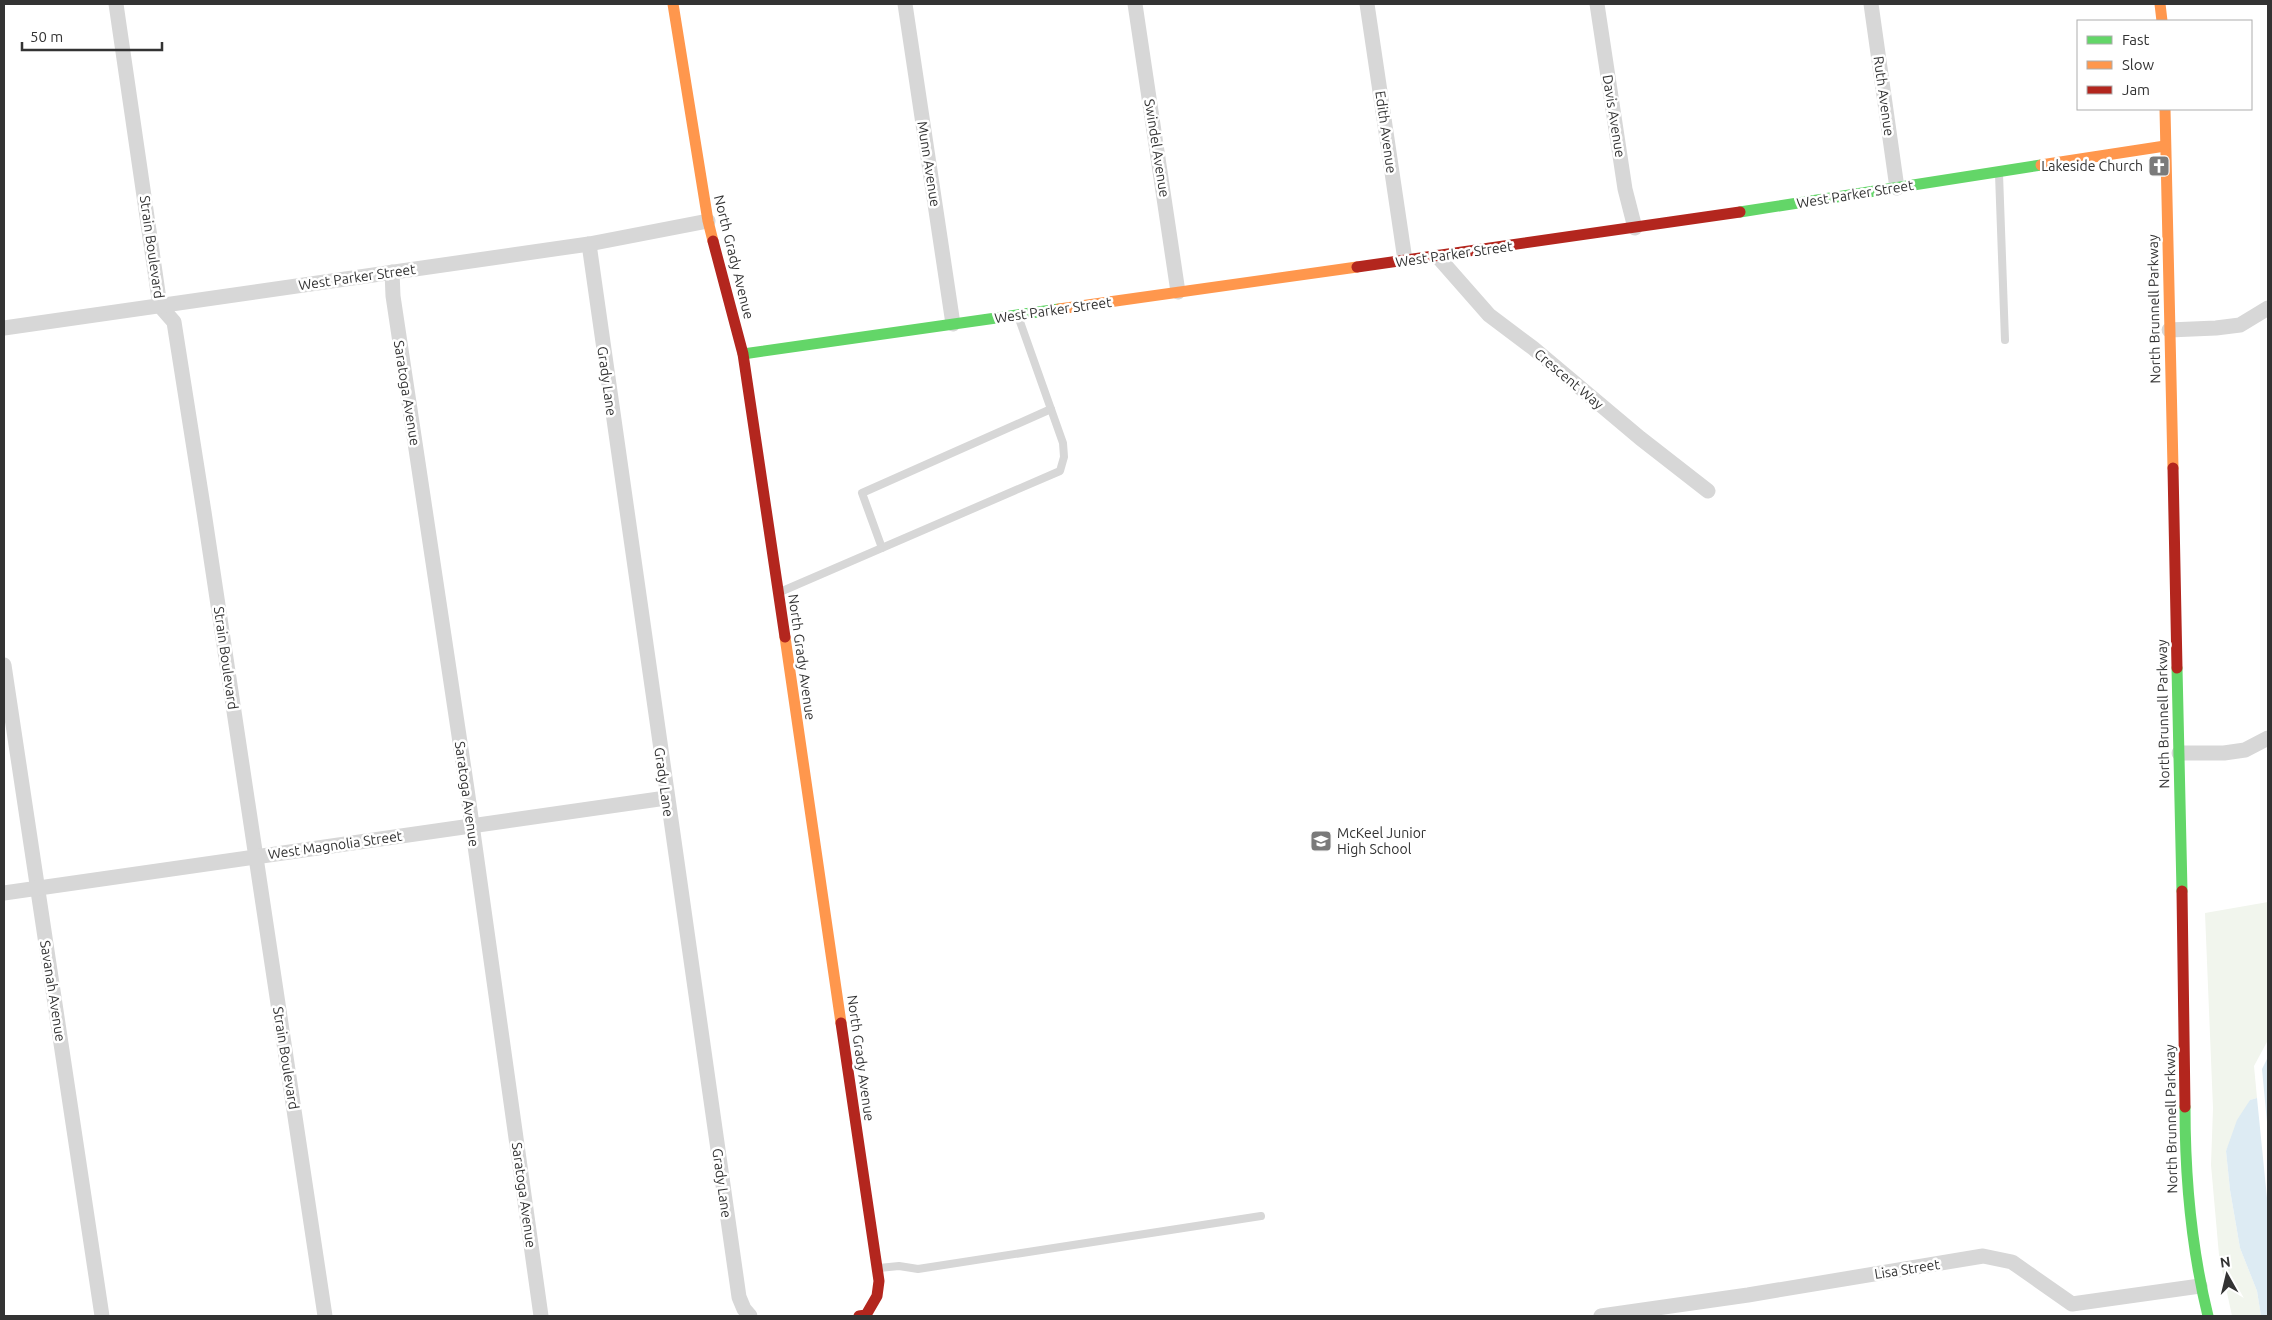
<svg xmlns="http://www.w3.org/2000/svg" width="2272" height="1320" font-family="Ubuntu,sans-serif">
	<rect width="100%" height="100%" fill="#fff"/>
	<!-- green -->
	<polygon fill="#f1f5ed" points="2268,902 2268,1040 2254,1066 2257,1098 2250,1100 2226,1151 2230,1190 2240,1248 2257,1291 2261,1316 2232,1316 2219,1255 2211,1165 2213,1108 2205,913"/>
	<!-- water -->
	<g fill="#ddebf3">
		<polygon points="2268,1057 2268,1133 2262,1069"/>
		<polygon points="2257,1098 2268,1208 2268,1316 2261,1316 2257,1291 2240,1248 2230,1190 2226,1151 2237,1120 2250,1100"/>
	</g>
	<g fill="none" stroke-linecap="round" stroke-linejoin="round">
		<!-- lane -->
		<g stroke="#d7d7d7" stroke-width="8">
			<polyline points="1999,174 2005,340"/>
			<polyline points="882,548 862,493 1051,409"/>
			<polyline points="780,592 1060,471 1064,457 1063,443 1018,316"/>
			<polyline points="879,1268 899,1266 918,1269 1261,1216"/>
		</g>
		<!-- street -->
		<g stroke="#d7d7d7" stroke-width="15">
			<polyline points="116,4 160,306 174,322 204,512 325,1316"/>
			<polyline points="905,4 953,324"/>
			<polyline points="1135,4 1178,292"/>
			<polyline points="1367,4 1405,260"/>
			<polyline points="1597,4 1625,189 1635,228"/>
			<polyline points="1871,4 1897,188"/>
			<polyline points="589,244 739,1297 744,1309 750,1316"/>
			<polyline points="1438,257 1489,315 1533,348 1640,438 1708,491"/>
			<polyline points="392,272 393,296 467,789 541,1316"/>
			<polyline points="4,328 589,244 708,221"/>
			<polyline points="2169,330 2216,328 2240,325 2268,308"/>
			<polyline points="4,665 102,1316"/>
			<polyline points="2179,753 2224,753 2245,750 2268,738"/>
			<polyline points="4,893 666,798"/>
			<polyline points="1601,1316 1748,1295 1983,1256 2012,1262 2072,1304 2200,1286"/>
		</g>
		<!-- fast -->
		<g stroke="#63d668" stroke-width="11">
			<polyline points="1740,212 2041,165"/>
			<polyline points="743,354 1059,309"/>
			<polyline points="2177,668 2182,891"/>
			<path d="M 2185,1107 C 2185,1178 2191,1247 2208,1316"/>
		</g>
		<!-- slow -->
		<g stroke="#ff974d" stroke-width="11">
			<polyline points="673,4 708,221 713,241"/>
			<polyline points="2160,4 2162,21"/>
			<polyline points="2165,109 2173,468"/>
			<polyline points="2041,165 2165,146"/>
			<polyline points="1059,309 1357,267"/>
			<polyline points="785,637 841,1023"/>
		</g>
		<!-- jam -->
		<g stroke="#b3261e" stroke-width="11">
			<polyline points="713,241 743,354 785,637"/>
			<polyline points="1357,267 1740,212"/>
			<polyline points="2173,468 2177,668"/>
			<polyline points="2182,891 2185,1107"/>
			<polyline points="841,1023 879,1281 877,1296 866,1315 859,1316"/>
		</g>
	</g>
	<!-- icons -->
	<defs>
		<g id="church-square" transform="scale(1.125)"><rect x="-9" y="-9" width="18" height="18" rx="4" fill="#7a7a7a" stroke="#fff"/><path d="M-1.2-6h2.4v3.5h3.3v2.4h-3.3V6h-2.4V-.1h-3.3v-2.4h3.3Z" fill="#fff"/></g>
		<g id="school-square" transform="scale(1.125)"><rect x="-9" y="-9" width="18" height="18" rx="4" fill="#7a7a7a" stroke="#fff"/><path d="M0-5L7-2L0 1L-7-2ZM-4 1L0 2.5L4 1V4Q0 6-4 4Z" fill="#fff"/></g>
	</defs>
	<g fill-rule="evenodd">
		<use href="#church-square" x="2159" y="166"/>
		<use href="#school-square" x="1321" y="841"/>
	</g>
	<g text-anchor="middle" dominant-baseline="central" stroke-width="5" stroke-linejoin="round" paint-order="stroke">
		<!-- street labels -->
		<g font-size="14" fill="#333" stroke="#fff">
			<text transform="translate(1884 96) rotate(82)">Ruth Avenue</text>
			<text transform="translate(1614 116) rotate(81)">Davis Avenue</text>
			<text transform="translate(1386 132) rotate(82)">Edith Avenue</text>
			<text transform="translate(1157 148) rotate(81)">Swindel Avenue</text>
			<text transform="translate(929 164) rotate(81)">Munn Avenue</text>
			<text transform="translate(1855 194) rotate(-9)">West Parker Street</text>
			<text transform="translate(152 247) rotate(82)">Strain Boulevard</text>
			<text transform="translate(1454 254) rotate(-8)">West Parker Street</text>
			<text transform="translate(734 257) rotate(76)">North Grady Avenue</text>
			<text transform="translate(357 277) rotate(-8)">West Parker Street</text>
			<text transform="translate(2154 309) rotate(-91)">North Brunnell Parkway</text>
			<text transform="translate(1053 310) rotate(-8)">West Parker Street</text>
			<text transform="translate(1569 379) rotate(40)">Crescent Way</text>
			<text transform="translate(607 381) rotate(82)">Grady Lane</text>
			<text transform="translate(407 393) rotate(81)">Saratoga Avenue</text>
			<text transform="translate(802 657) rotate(82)">North Grady Avenue</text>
			<text transform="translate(226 658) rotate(82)">Strain Boulevard</text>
			<text transform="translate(2163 714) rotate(-91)">North Brunnell Parkway</text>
			<text transform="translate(664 782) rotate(82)">Grady Lane</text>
			<text transform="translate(467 794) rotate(82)">Saratoga Avenue</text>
			<text transform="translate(335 845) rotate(-8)">West Magnolia Street</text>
			<text transform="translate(53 991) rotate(81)">Savanah Avenue</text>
			<text transform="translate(286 1058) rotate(81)">Strain Boulevard</text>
			<text transform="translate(861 1058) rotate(82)">North Grady Avenue</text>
			<text transform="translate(2171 1119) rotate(-91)">North Brunnell Parkway</text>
			<text transform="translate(722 1183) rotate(82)">Grady Lane</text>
			<text transform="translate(524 1195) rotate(82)">Saratoga Avenue</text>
			<text transform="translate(1907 1269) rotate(-9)">Lisa Street</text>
		</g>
		<!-- poi labels -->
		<g font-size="14" fill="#333" stroke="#fff" text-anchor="end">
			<text x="2143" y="166">Lakeside Church</text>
			<text x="1337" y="833" text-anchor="start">McKeel Junior<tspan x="1337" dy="16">High School</tspan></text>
		</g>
	</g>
	<!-- border -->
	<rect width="2272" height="1320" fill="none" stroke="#333333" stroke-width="10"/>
	<!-- legend -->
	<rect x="2077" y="20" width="175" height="90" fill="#ffffff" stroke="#adadad"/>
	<rect x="2087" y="36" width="25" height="8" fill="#63d668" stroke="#adadad"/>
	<text x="2122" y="45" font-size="15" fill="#333333">Fast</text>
	<rect x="2087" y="61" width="25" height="8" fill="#ff974d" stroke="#adadad"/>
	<text x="2122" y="70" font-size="15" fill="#333333">Slow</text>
	<rect x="2087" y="86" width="25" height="8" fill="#b3261e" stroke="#adadad"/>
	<text x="2122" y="95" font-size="15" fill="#333333">Jam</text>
	<!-- north arrow -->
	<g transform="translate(2227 1275) rotate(352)" stroke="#ffffff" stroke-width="4" paint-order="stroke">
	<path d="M0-4L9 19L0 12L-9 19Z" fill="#333333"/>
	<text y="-8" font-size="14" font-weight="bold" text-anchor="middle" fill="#333333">N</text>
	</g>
	<!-- scale -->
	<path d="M22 42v8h140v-8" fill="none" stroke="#333333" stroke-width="2.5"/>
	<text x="30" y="42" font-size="15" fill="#333333" stroke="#ffffff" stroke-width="4" paint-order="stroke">50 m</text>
</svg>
